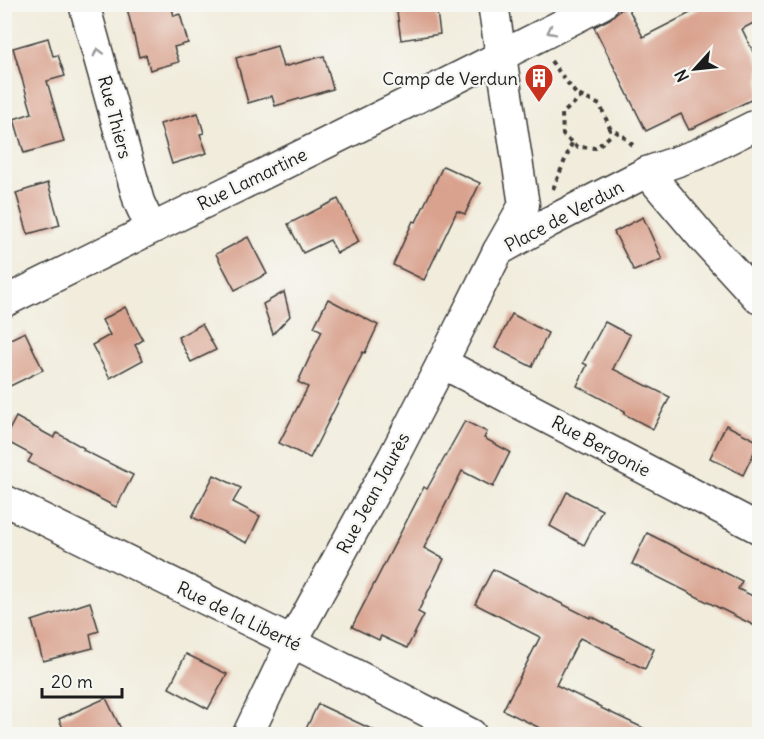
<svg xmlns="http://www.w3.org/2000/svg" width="764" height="739" font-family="Delius,sans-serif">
	<rect width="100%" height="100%" fill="#f6f6f2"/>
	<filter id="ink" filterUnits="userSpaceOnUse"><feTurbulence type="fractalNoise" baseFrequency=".0167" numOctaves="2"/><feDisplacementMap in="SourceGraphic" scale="12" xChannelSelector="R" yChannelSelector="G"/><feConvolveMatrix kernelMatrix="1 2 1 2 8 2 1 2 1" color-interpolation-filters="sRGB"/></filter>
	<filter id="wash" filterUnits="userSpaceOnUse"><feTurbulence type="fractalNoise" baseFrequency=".008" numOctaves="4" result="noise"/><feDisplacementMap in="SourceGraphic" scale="24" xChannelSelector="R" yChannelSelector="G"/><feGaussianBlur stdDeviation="1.35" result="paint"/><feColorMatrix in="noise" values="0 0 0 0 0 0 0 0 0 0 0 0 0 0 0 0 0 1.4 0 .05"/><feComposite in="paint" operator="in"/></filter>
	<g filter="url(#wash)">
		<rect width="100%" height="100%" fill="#f1ecdb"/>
		<g id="blocks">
			<!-- building -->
			<g fill="#d9a28e">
				<polygon points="126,4 171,4 174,16 180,14 188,43 174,47 179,62 150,70 146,55 139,57"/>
				<polygon points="396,4 436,4 440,34 401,40"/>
				<polygon points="708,4 759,4 759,20 742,29 759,64 759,96 689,130 681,114 646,131 594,27 610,19 617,12 627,6 643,37"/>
				<polygon points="48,38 53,56 58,55 65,76 47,81 64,142 24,153 14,119 32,113 13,48"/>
				<polygon points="277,46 283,67 324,56 333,89 275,106 272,96 248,103 236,58"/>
				<polygon points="198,113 204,133 200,134 207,153 172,164 160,124"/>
				<polygon points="443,166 480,183 465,214 457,211 424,280 393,265 413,221 416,222"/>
				<polygon points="48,183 60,225 28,234 16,193"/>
				<polygon points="338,199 359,242 337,253 330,240 303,253 288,224"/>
				<polygon points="643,217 662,259 634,271 614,232"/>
				<polygon points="248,237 267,274 235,290 216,254"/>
				<polygon points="284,292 290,316 273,334 263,304"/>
				<polygon points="328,299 378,325 365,353 363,352 310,458 279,443 308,387 298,382 322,331 314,327"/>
				<polygon points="125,307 143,340 135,345 143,360 110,378 92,345 110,335 102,320"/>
				<polygon points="512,314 548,333 532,367 495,348"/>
				<polygon points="605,322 630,335 613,369 670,397 653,429 624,414 625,411 577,386 587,365 583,363"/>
				<polygon points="202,324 216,350 191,362 178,337"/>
				<polygon points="25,332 43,370 4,389 4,342"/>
				<polygon points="16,417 54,438 57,433 84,448 83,450 133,475 116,507 28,462 32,455 4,440"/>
				<polygon points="465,421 487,432 484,438 510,452 493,487 462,471 424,548 444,559 418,612 424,615 407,648 381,636 379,640 352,627 424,487 427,489"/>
				<polygon points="726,425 759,442 743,475 710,458"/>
				<polygon points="214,475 241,488 233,502 260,516 247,543 192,517"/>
				<polygon points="567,492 602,510 584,545 550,526"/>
				<polygon points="647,533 742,581 738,589 759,599 759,628 632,564"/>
				<polygon points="493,569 590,618 591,616 654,649 645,669 580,638 556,685 601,707 601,708 658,735 554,735 503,710 540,637 475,604"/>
				<polygon points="90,602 99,631 90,634 93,648 43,661 32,621"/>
				<polygon points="186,654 227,674 208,709 169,688"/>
				<polygon points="106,698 121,729 109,735 66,735 59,719"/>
				<polygon points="318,704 384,735 303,735"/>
			</g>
		</g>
	</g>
	<g filter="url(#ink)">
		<use href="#blocks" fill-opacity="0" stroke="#3c3b39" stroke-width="1.5"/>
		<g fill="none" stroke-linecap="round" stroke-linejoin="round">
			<!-- street casing -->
			<g stroke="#3c3b39" stroke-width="33">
				<g id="street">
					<polyline points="84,4 139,202 151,228"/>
					<polyline points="647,172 703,238 758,298 760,298"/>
					<polyline points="498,251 549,222 647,172 698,154 760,123"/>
					<path d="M 4,302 C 203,202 405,107 602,4"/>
					<polyline points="442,363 760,529"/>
					<polyline points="4,500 292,642 471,734"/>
					<polyline points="248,734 292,642 393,458 442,363 498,251 524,205 493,4"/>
				</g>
			</g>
			<!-- path -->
			<g stroke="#3c3b39" stroke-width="4" stroke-dasharray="4.5 4.5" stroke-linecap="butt">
				<polyline points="551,61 576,94 600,105 610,128 623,136 635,147"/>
				<polyline points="582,96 562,114 563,135 577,147 596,148 610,136 610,129"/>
				<polyline points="553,189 572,143"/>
			</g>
			<!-- street -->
			<use href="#street" stroke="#fff" stroke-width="30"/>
		</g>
		<!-- one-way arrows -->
		<defs><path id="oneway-chevron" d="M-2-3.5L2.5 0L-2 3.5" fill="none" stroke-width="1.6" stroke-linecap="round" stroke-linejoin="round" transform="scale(1.5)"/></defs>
		<g stroke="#999">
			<use href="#oneway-chevron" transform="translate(551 31) rotate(153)"/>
			<use href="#oneway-chevron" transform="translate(98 52) rotate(-105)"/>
		</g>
	</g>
	<!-- icons -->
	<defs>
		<g id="building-pin" transform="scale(1.5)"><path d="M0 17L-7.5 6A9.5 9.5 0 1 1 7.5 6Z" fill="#c8321e" stroke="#f6f6f2"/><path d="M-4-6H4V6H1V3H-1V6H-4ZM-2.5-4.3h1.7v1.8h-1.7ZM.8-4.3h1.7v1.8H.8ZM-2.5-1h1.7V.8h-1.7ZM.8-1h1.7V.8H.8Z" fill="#fff"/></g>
	</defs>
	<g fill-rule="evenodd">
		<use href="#building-pin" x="539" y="78"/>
	</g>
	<g text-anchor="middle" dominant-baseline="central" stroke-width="5" stroke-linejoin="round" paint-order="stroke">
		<!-- poi labels -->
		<g font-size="18" fill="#1c1c1c" stroke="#f6f6f2" text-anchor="end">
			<text x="518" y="78">Camp de Verdun</text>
		</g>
		<!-- street labels -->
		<g font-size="18" fill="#1c1c1c" stroke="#f6f6f2">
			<text transform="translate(115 117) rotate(75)">Rue Thiers</text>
			<text transform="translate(252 179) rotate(-26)">Rue Lamartine</text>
			<text transform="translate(564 216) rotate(-28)">Place de Verdun</text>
			<text transform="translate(601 446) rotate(28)">Rue Bergonie</text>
			<text transform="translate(373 493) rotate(-62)">Rue Jean Jaurès</text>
			<text transform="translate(239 616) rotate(26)">Rue de la Liberté</text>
		</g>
	</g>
	<!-- margin -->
	<rect width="764" height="739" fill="none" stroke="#f6f6f2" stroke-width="24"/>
	<!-- north arrow -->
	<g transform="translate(695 69) rotate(243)" stroke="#f6f6f2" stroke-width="4.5" paint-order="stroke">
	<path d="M0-4.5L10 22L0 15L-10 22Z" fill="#1c1c1c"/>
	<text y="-9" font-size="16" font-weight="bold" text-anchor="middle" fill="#1c1c1c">N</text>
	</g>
	<!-- scale -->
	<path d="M42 688v9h80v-9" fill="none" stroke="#1c1c1c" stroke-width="3"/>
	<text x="51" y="688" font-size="18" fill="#1c1c1c" stroke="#f6f6f2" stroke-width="4.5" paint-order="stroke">20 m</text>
</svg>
